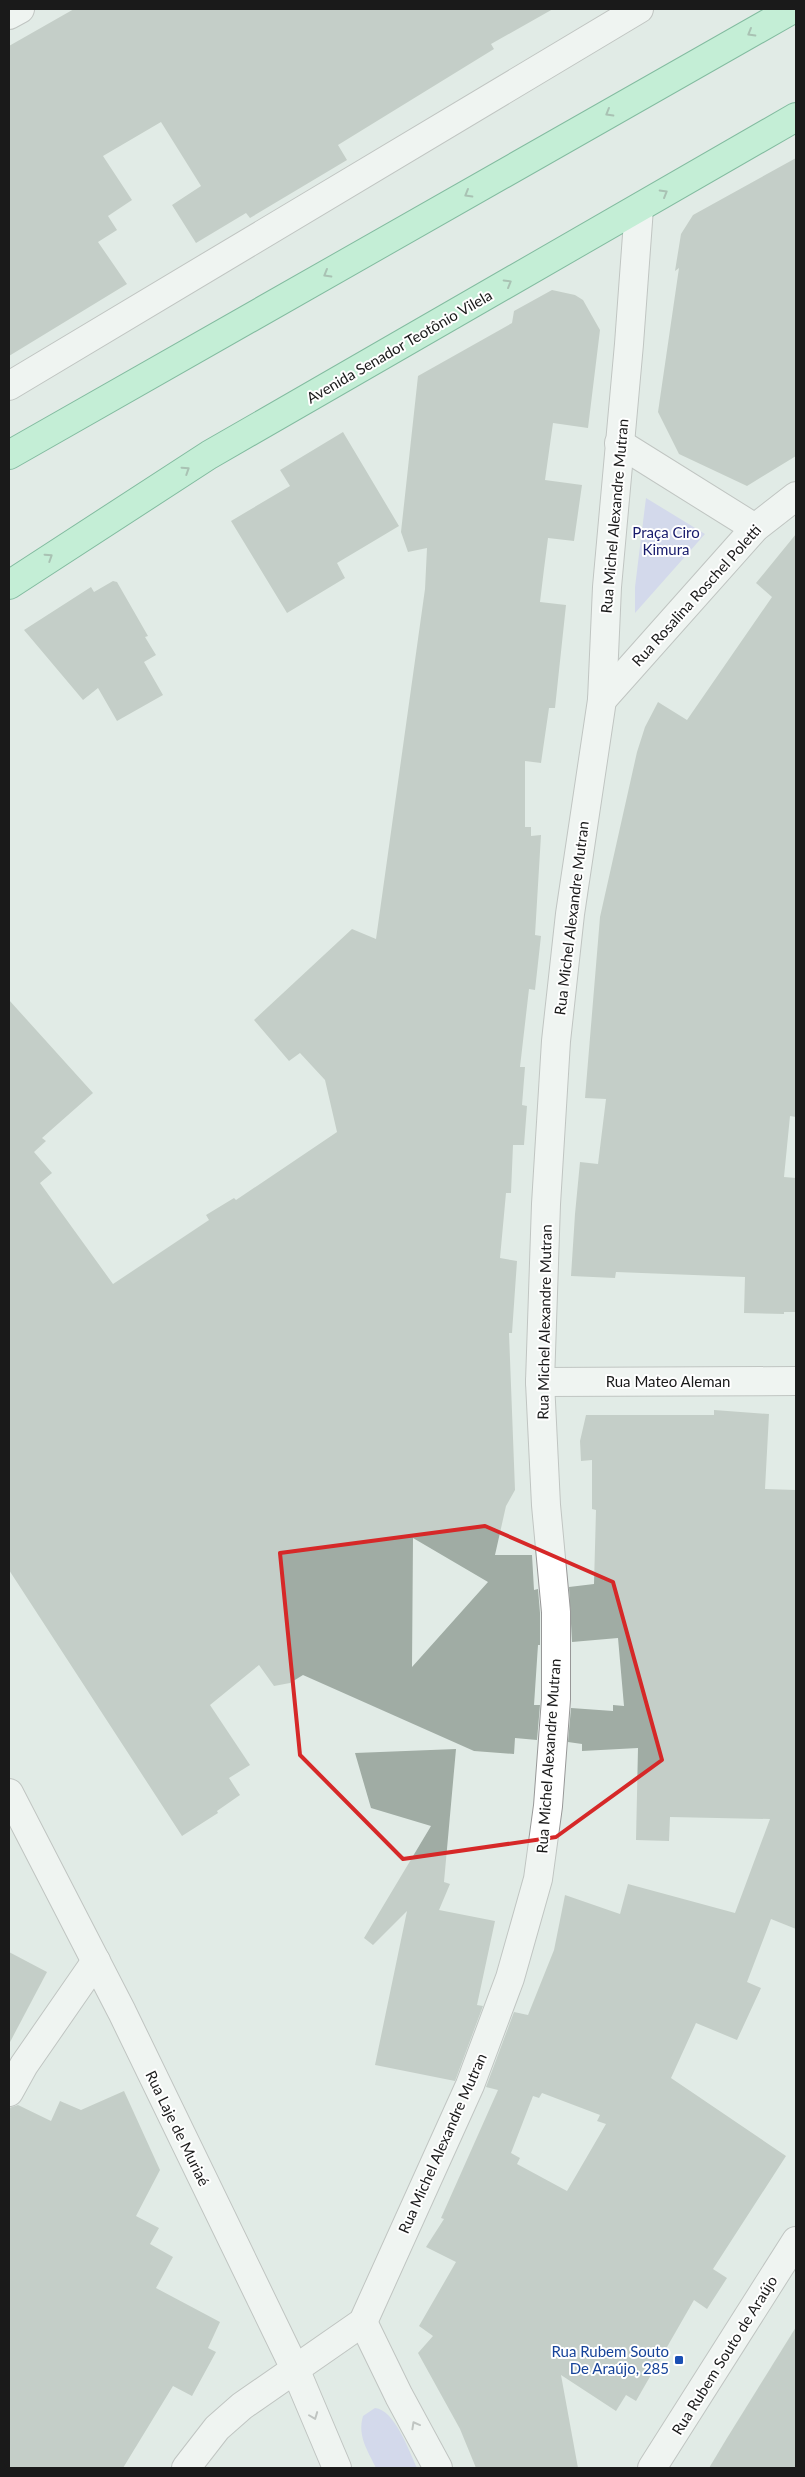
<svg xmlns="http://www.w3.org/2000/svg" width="805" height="2477" font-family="Lato,sans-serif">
	<rect width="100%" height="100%" fill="#e1ebe6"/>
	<!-- park -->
	<g fill="#c1c3f2">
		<polygon points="646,498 705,534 635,613 635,587"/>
		<path d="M 375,2408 C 395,2410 409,2451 417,2468 L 376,2468 C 368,2451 357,2436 363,2416 Z"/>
	</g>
	<!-- building -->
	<g fill="#a0aca4" fill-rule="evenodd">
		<polygon points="74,9 553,9 491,44 494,49 338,145 347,160 250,218 246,213 196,243 172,205 201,186 161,122 103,156 132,200 108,216 117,230 98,242 127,284 9,356 9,46"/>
		<polygon points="796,158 796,456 747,486 679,454 658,412 679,268 675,271 681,234 693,215"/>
		<path d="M 552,290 L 575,295 L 583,300 L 600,330 L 588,428 L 553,423 L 545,480 L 582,485 L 574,541 L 548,538 L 544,569 L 540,602 L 566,605 L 555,708 L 549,708 L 541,763 L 525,761 L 525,827 L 531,827 L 531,836 L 541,835 L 535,935 L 541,936 L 535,990 L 529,989 L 520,1067 L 525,1067 L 522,1105 L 527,1106 L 524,1145 L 513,1145 L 511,1193 L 506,1193 L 500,1258 L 517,1261 L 512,1333 L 509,1333 L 515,1490 L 506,1506 L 495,1555 L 532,1555 L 534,1590 L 538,1589 L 540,1613 L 540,1645 L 538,1645 L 534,1705 L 540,1705 L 537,1740 L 515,1738 L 514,1754 L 474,1751 L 303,1675 L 290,1683 L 274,1686 L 259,1665 L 210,1705 L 250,1765 L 229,1778 L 240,1795 L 217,1811 L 218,1813 L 182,1836 L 9,1570 L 9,1000 L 93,1093 L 42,1138 L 46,1141 L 34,1152 L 52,1173 L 40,1183 L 113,1284 L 209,1220 L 206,1215 L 234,1198 L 236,1200 L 337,1132 L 325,1080 L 300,1053 L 289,1061 L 254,1020 L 352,929 L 376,939 L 425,589 L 427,548 L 408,552 L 401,532 L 418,376 L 512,323 L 514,311 ZM 413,1538 L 488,1582 L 412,1667 Z"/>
		<polygon points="343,432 399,526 337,563 345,578 287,613 231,521 290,486 280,470"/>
		<polygon points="796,534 796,1117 790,1116 784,1177 796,1178 796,1312 784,1312 784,1314 744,1313 745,1277 616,1272 615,1278 571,1276 575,1214 580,1162 598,1164 606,1099 585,1098 600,917 637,752 645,727 658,702 687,720 772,597 756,583"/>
		<polygon points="113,581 117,582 148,636 145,637 156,655 144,662 163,695 117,721 98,688 83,700 24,630 91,587 94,592"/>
		<path d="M 714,1410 L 769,1414 L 765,1489 L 796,1490 L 796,1929 L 771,1919 L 747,1982 L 761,1988 L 737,2040 L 696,2023 L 671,2078 L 786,2156 L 713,2269 L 727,2278 L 707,2309 L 694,2300 L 636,2401 L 626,2395 L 616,2411 L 561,2375 L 578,2468 L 476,2468 L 460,2429 L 418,2353 L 433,2336 L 419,2326 L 456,2262 L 426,2247 L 444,2219 L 441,2218 L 498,2090 L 486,2087 L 514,2012 L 528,2015 L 554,1950 L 565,1895 L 620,1914 L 628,1884 L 735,1913 L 770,1819 L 670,1817 L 669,1841 L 636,1840 L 638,1748 L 582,1751 L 582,1744 L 568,1742 L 571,1708 L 613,1711 L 613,1705 L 624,1706 L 618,1638 L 572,1642 L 569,1587 L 594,1584 L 596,1510 L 592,1509 L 592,1460 L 581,1461 L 580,1441 L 586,1415 L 714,1415 ZM 542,2093 L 600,2115 L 597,2121 L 606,2124 L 567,2191 L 517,2164 L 520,2158 L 511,2153 L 533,2096 L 539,2098 Z"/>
		<polygon points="456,1749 444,1882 450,1884 439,1910 495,1921 477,2005 483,2006 455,2081 375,2065 407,1911 373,1945 364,1938 431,1826 371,1808 355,1753"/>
		<polygon points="9,1952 47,1972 9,2044"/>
		<polygon points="124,2091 160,2170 136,2216 159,2228 150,2244 173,2257 156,2288 220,2322 208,2348 216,2352 192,2396 173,2386 123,2468 9,2468 9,2108 18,2105 51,2121 60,2101 81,2110"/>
		<polygon points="796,2327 796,2468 709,2468 727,2438"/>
	</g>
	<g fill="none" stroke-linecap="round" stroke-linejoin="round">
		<!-- street casing -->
		<g stroke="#979797" stroke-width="30">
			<g id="street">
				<polyline points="9,15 20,9"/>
				<polyline points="9,386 639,9"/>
				<polyline points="619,443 755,528"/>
				<polyline points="602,700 755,528 796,496"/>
				<polyline points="540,1382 796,1381"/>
				<polyline points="9,1793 122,2012 296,2371 337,2468"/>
				<polyline points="9,2092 24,2065 96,1961"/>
				<polyline points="363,2322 399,2396 438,2468"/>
				<polyline points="186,2468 217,2428 242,2406 363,2322 470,2085 510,1978 538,1879 548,1806 556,1699 556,1612 546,1505 540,1382 546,1204 556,1041 570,914 602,700 607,587 629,344 639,208"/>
				<polyline points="652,2468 796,2241"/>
			</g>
		</g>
		<!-- primary casing -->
		<g stroke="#0f824c" stroke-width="30">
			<g id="primary">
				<polyline points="9,455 793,9"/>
				<polyline points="9,585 209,455 796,117"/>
			</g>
		</g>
		<!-- street -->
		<use href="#street" stroke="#fff" stroke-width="28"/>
		<!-- primary -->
		<use href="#primary" stroke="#a0f1c3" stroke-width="28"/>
	</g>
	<!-- one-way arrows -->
	<defs><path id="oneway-chevron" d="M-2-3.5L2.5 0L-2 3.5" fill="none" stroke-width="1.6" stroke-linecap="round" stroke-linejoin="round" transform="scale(1.25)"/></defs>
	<g stroke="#649077">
		<use href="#oneway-chevron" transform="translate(751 33) rotate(150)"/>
		<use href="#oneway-chevron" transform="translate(609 113) rotate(150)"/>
		<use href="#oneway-chevron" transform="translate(664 193) rotate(-30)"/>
		<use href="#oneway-chevron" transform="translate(468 194) rotate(150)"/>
		<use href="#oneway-chevron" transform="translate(327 274) rotate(150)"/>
		<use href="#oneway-chevron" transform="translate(508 283) rotate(-30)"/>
		<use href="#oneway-chevron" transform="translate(186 470) rotate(-33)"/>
		<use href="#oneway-chevron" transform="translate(49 557) rotate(-33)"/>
	</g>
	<g stroke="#989898">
		<use href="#oneway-chevron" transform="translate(314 2416) rotate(69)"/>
		<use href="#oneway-chevron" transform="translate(415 2425) rotate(-119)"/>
	</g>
	<!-- marked area -->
	<path d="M0 0H805V2477H0ZM 485,1526 L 613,1582 L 662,1760 L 556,1837 L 403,1859 L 300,1755 L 280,1553 Z" fill="#e1ebe6" fill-opacity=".55" fill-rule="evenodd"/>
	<path fill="none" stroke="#d62828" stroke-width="4" stroke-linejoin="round" d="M 485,1526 L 613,1582 L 662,1760 L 556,1837 L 403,1859 L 300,1755 L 280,1553 Z"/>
	<!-- markers -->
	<rect fill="#1a4fb4" stroke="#fff" stroke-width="2" x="674" y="2355" width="10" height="10" rx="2.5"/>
	<g text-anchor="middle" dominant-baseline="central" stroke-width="4" stroke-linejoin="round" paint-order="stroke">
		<!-- street labels -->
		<g font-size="15" fill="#1a1a1a" stroke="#fff">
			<text transform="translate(399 346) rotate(-30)">Avenida Senador Teotônio Vilela</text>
			<text transform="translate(614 516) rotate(-85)">Rua Michel Alexandre Mutran</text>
			<text transform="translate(696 595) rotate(-48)">Rua Rosalina Roschel Poletti</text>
			<text transform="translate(571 918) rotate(-83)">Rua Michel Alexandre Mutran</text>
			<text transform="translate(544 1322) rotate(-89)">Rua Michel Alexandre Mutran</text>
			<text x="668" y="1381">Rua Mateo Aleman</text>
			<text transform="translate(548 1756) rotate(-86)">Rua Michel Alexandre Mutran</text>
			<text transform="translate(178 2128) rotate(64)">Rua Laje de Muriaé</text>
			<text transform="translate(442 2143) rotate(-66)">Rua Michel Alexandre Mutran</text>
			<text transform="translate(724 2355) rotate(-58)">Rua Rubem Souto de Araújo</text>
		</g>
		<!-- park labels -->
		<g font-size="15" fill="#161a6b" stroke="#fff">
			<text x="666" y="532">Praça Ciro<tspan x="666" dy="17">Kimura</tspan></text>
		</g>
		<!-- transit labels -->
		<g font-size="15" fill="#164399" stroke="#fff" text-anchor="end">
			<text x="669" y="2351">Rua Rubem Souto<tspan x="669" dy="17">De Araújo, 285</tspan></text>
		</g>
	</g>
	<!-- border -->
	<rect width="805" height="2477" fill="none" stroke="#1a1a1a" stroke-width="20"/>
</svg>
